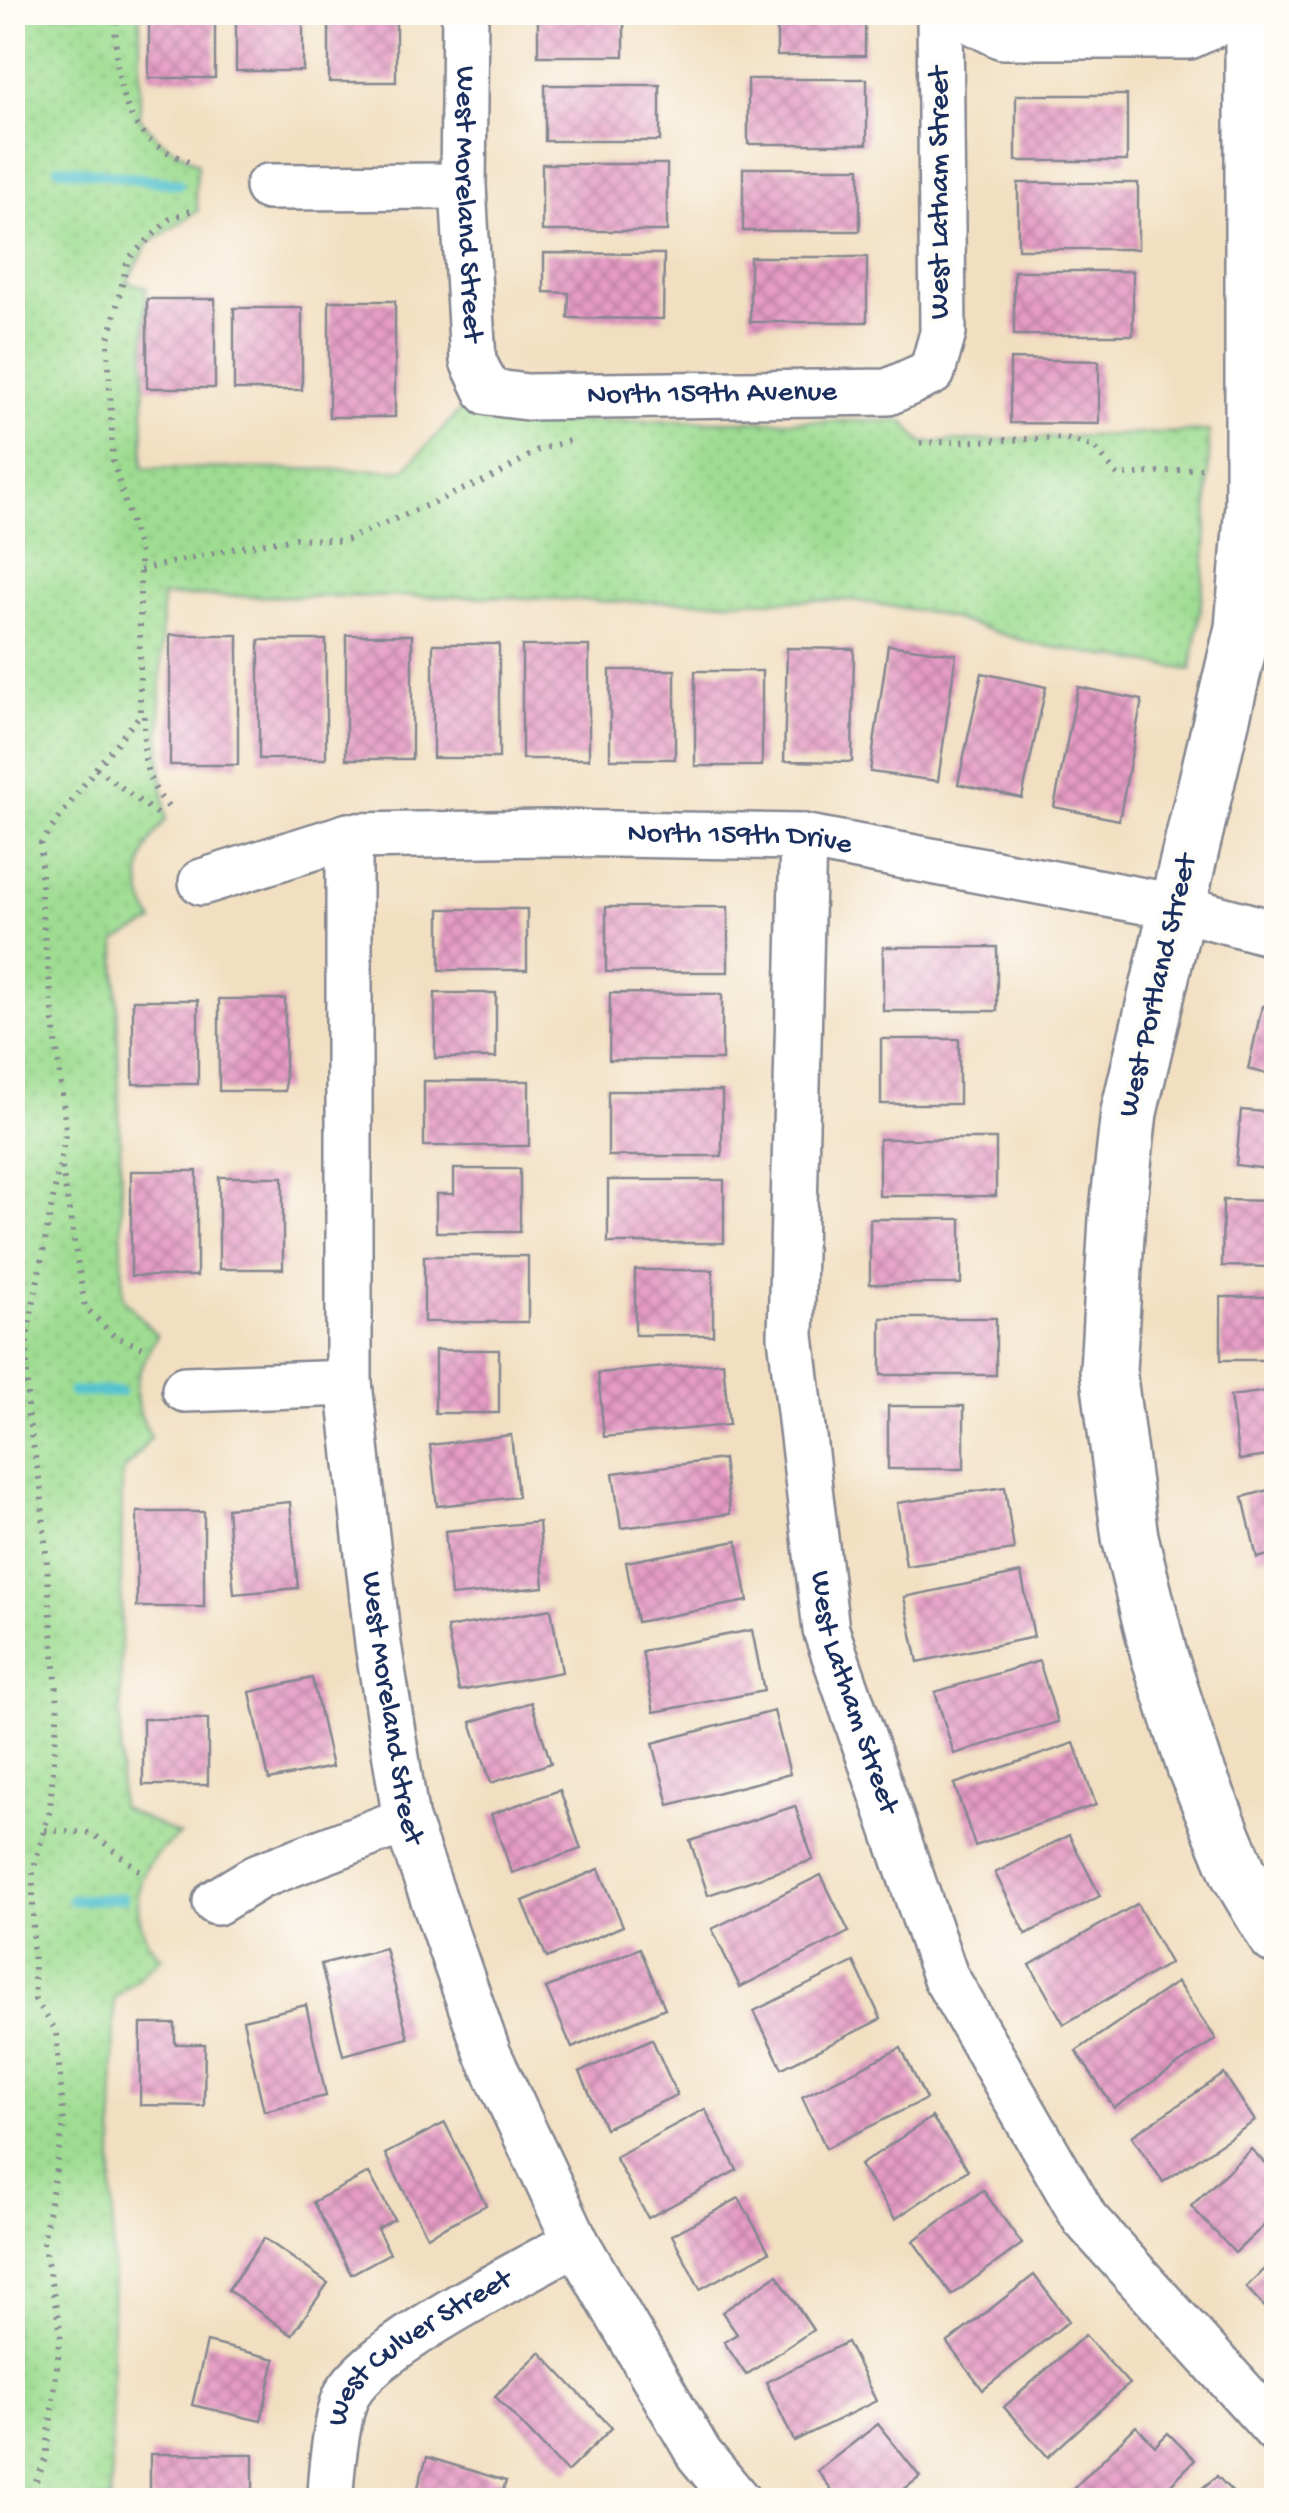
<svg xmlns="http://www.w3.org/2000/svg" width="1289" height="2513" font-family="'Gochi Hand',sans-serif">
	<defs>
		<pattern id="park-dots" width="8" height="8" patternUnits="userSpaceOnUse" patternTransform="scale(2.5)"><rect width="8" height="8" fill="#9fdd92"/><path d="M2 2h.1M6 6h.1" fill="none" stroke="#88be80" stroke-width="1.8" stroke-linecap="round"/></pattern>
		<pattern id="building-cross-hatch" width="8" height="8" patternUnits="userSpaceOnUse" patternTransform="scale(2.5)"><rect width="8" height="8" fill="#e69bc4"/><path d="M0 0l8 8M0 8l8-8" fill="none" stroke="#ba7fa2"/></pattern>
	</defs>
	<rect width="100%" height="100%" fill="#fdfcf7"/>
	<filter id="ink" filterUnits="userSpaceOnUse"><feTurbulence type="fractalNoise" baseFrequency=".01" numOctaves="2"/><feDisplacementMap in="SourceGraphic" scale="20" xChannelSelector="R" yChannelSelector="G"/><feConvolveMatrix kernelMatrix="1 2 1 2 8 2 1 2 1" color-interpolation-filters="sRGB"/></filter>
	<filter id="wash" filterUnits="userSpaceOnUse"><feTurbulence type="fractalNoise" baseFrequency=".0048" numOctaves="4" result="noise"/><feDisplacementMap in="SourceGraphic" scale="40" xChannelSelector="R" yChannelSelector="G"/><feGaussianBlur stdDeviation="2.25" result="paint"/><feColorMatrix in="noise" values="0 0 0 0 0 0 0 0 0 0 0 0 0 0 0 0 0 1.4 0 .05"/><feComposite in="paint" operator="in"/></filter>
	<g filter="url(#wash)">
		<rect width="100%" height="100%" fill="#f2dfc1"/>
		<!-- park -->
		<path fill="url(#park-dots)" stroke="#5d8678" stroke-width="2.5" d="M 12,13 L 140,13 L 140,118 L 159,139 L 198,164 L 195,191 L 198,211 L 148,244 L 127,282 L 146,287 L 143,468 L 404,470 L 468,402 L 507,421 L 904,421 L 921,443 L 1209,431 C 1209,512 1206,590 1191,670 L 1034,644 L 934,613 L 851,600 L 620,602 L 502,597 L 162,596 L 160,757 L 166,820 C 139,851 130,885 154,922 L 116,941 L 123,1298 L 157,1336 C 134,1376 127,1395 151,1437 L 122,1474 L 120,1807 L 179,1835 C 167,1845 153,1856 146,1869 C 131,1896 138,1939 162,1957 L 114,1999 L 111,2500 L 12,2500 Z"/>
		<g fill="none" stroke-linecap="round" stroke-linejoin="round">
			<!-- stream -->
			<g stroke="#56c3cf" stroke-width="11">
				<polyline points="59,168 179,184"/>
				<polyline points="73,1392 120,1392"/>
				<polyline points="72,1900 123,1898"/>
			</g>
		</g>
		<g id="blocks">
			<!-- building -->
			<g fill="url(#building-cross-hatch)">
				<rect x="149" y="12" width="66" height="66"/>
				<rect x="236" y="12" width="67" height="59"/>
				<rect x="329" y="12" width="67" height="70"/>
				<rect x="538" y="12" width="86" height="44"/>
				<rect x="777" y="12" width="88" height="44"/>
				<rect x="748" y="79" width="119" height="65"/>
				<rect x="545" y="85" width="115" height="56"/>
				<rect x="1016" y="95" width="111" height="66"/>
				<rect x="542" y="164" width="125" height="67"/>
				<rect x="743" y="168" width="117" height="63"/>
				<rect x="1018" y="183" width="120" height="66"/>
				<polygon points="544,253 664,254 663,319 568,318 569,293 544,292"/>
				<rect x="750" y="257" width="117" height="65"/>
				<rect x="1014" y="271" width="119" height="64"/>
				<rect x="147" y="299" width="68" height="89"/>
				<rect x="329" y="301" width="66" height="116"/>
				<rect x="234" y="308" width="68" height="82"/>
				<polygon points="1010,359 1099,361 1099,424 1010,423"/>
				<rect x="170" y="635" width="68" height="130"/>
				<rect x="346" y="635" width="66" height="124"/>
				<rect x="259" y="640" width="67" height="119"/>
				<rect x="433" y="644" width="66" height="114"/>
				<polygon points="888,645 956,654 938,781 870,772"/>
				<rect x="522" y="646" width="67" height="113"/>
				<polygon points="787,648 854,649 852,762 784,761"/>
				<rect x="610" y="670" width="65" height="89"/>
				<rect x="695" y="671" width="67" height="95"/>
				<polygon points="982,673 1046,687 1022,798 958,784"/>
				<polygon points="1078,687 1142,700 1119,820 1054,807"/>
				<rect x="606" y="907" width="122" height="65"/>
				<rect x="440" y="909" width="87" height="61"/>
				<rect x="883" y="947" width="114" height="64"/>
				<rect x="435" y="993" width="61" height="65"/>
				<polygon points="610,993 722,994 722,1060 609,1060"/>
				<rect x="219" y="999" width="66" height="92"/>
				<rect x="133" y="1000" width="65" height="84"/>
				<polygon points="1262,1006 1276,1010 1276,1076 1248,1069"/>
				<rect x="881" y="1039" width="78" height="65"/>
				<rect x="424" y="1081" width="105" height="65"/>
				<rect x="608" y="1091" width="114" height="65"/>
				<polygon points="1241,1110 1276,1113 1276,1170 1236,1165"/>
				<rect x="879" y="1139" width="117" height="57"/>
				<polygon points="454,1169 520,1169 520,1232 436,1232 436,1194 454,1194"/>
				<rect x="131" y="1171" width="66" height="105"/>
				<rect x="219" y="1177" width="64" height="92"/>
				<rect x="608" y="1180" width="116" height="63"/>
				<polygon points="1223,1200 1276,1201 1276,1267 1222,1266"/>
				<rect x="870" y="1219" width="91" height="65"/>
				<rect x="424" y="1256" width="104" height="66"/>
				<rect x="635" y="1270" width="78" height="65"/>
				<rect x="1221" y="1297" width="55" height="63"/>
				<rect x="881" y="1318" width="115" height="57"/>
				<rect x="435" y="1350" width="64" height="63"/>
				<polygon points="723,1362 729,1425 604,1437 598,1373"/>
				<polygon points="1276,1390 1276,1455 1239,1460 1230,1396"/>
				<rect x="888" y="1406" width="76" height="63"/>
				<polygon points="511,1435 518,1497 437,1506 430,1445"/>
				<polygon points="723,1459 730,1514 621,1528 613,1473"/>
				<polygon points="1005,1487 1014,1550 906,1566 897,1503"/>
				<polygon points="1276,1488 1276,1553 1257,1558 1243,1497"/>
				<polygon points="290,1502 298,1588 234,1594 227,1508"/>
				<rect x="137" y="1512" width="67" height="95"/>
				<polygon points="539,1522 544,1587 451,1596 445,1531"/>
				<polygon points="737,1541 748,1601 637,1622 626,1562"/>
				<polygon points="1021,1573 1034,1637 918,1662 904,1597"/>
				<polygon points="1276,1581 1276,1610 1275,1610 1268,1583"/>
				<polygon points="551,1609 562,1672 459,1691 447,1628"/>
				<polygon points="752,1630 764,1691 654,1712 642,1651"/>
				<polygon points="1039,1661 1058,1722 954,1754 935,1692"/>
				<polygon points="312,1678 332,1767 269,1780 250,1692"/>
				<polygon points="531,1702 551,1763 491,1783 471,1722"/>
				<polygon points="774,1711 790,1774 669,1805 653,1743"/>
				<rect x="143" y="1719" width="65" height="66"/>
				<polygon points="1074,1743 1096,1805 975,1846 954,1784"/>
				<polygon points="560,1790 581,1849 512,1873 491,1814"/>
				<polygon points="795,1806 813,1860 708,1895 690,1841"/>
				<polygon points="1069,1835 1100,1896 1026,1934 995,1873"/>
				<polygon points="599,1869 623,1926 547,1958 523,1901"/>
				<polygon points="821,1875 849,1932 740,1987 712,1929"/>
				<polygon points="1137,1904 1170,1963 1064,2024 1030,1965"/>
				<polygon points="385,1948 408,2038 343,2055 321,1964"/>
				<polygon points="640,1948 665,2008 572,2048 546,1988"/>
				<polygon points="854,1962 881,2019 782,2068 754,2011"/>
				<polygon points="1177,1982 1216,2039 1114,2108 1076,2051"/>
				<polygon points="306,2005 326,2096 264,2111 243,2020"/>
				<polygon points="141,2024 175,2024 175,2044 205,2044 204,2106 140,2105"/>
				<polygon points="652,2039 677,2095 605,2128 580,2072"/>
				<polygon points="901,2048 926,2099 826,2148 802,2097"/>
				<polygon points="1224,2074 1255,2121 1163,2182 1132,2136"/>
				<polygon points="705,2109 737,2170 648,2218 615,2157"/>
				<polygon points="932,2117 968,2170 895,2219 860,2165"/>
				<polygon points="445,2123 486,2205 427,2236 385,2154"/>
				<polygon points="1251,2149 1276,2175 1276,2214 1235,2253 1191,2206"/>
				<polygon points="369,2173 394,2219 377,2229 390,2253 351,2274 313,2202"/>
				<polygon points="983,2190 1022,2244 952,2295 913,2241"/>
				<polygon points="739,2198 769,2252 700,2289 672,2235"/>
				<polygon points="264,2238 328,2283 292,2335 228,2290"/>
				<polygon points="1276,2257 1276,2319 1246,2287"/>
				<polygon points="777,2275 813,2330 746,2375 724,2342 737,2334 722,2312"/>
				<polygon points="1034,2275 1069,2321 983,2390 947,2343"/>
				<polygon points="1085,2335 1129,2384 1048,2457 1004,2407"/>
				<polygon points="207,2342 275,2359 261,2421 192,2405"/>
				<polygon points="847,2342 876,2401 794,2441 766,2382"/>
				<polygon points="540,2352 612,2428 567,2472 495,2396"/>
				<polygon points="878,2424 920,2477 890,2500 840,2500 817,2471"/>
				<polygon points="1136,2426 1155,2446 1168,2433 1195,2460 1155,2500 1072,2500 1067,2495"/>
				<rect x="150" y="2454" width="103" height="46"/>
				<polygon points="427,2457 506,2481 500,2500 414,2500"/>
				<polygon points="1217,2476 1240,2500 1188,2500"/>
			</g>
		</g>
	</g>
	<g filter="url(#ink)">
		<use href="#blocks" fill-opacity="0" stroke="#868790" stroke-width="2.5"/>
		<g fill="none" stroke-linecap="round" stroke-linejoin="round">
			<!-- street casing -->
			<g stroke="#868790" stroke-width="50">
				<g id="street">
					<path id="s1" d="M 465,12 L 463,186 L 473,361 L 488,392 L 527,397 L 888,392 L 932,372 L 943,333 L 940,12"/>
					<polyline points="954,12 1002,36 1189,36 1241,12"/>
					<polyline points="268,187 463,186"/>
					<path id="s2" d="M 349,836 L 349,1383 L 378,1644 L 406,1820 L 488,2054 L 576,2242 L 699,2454 L 737,2500"/>
					<path id="s3" d="M 803,837 L 791,1336 L 826,1630 L 945,1976 L 1085,2219 L 1276,2430"/>
					<path id="s4" d="M 202,882 L 349,836 L 550,833 L 803,837 L 1176,907 L 1276,934"/>
					<polyline points="185,1389 349,1383"/>
					<polyline points="216,1902 259,1876 406,1820"/>
					<path id="s5" d="M 330,2500 C 330,2477 337,2414 347,2394 C 371,2347 525,2271 576,2242"/>
				</g>
			</g>
			<!-- secondary casing -->
			<g stroke="#868790" stroke-width="60">
				<polyline id="secondary" points="1253,12 1253,505 1243,628 1129,1112 1117,1219 1108,1370 1130,1537 1159,1655 1195,1767 1239,1874 1276,1936"/>
			</g>
			<!-- path -->
			<g stroke="#868790" stroke-width="6" stroke-dasharray="2.5 8" stroke-linecap="butt">
				<path d="M 115,12 C 116,56 115,109 150,141 C 162,151 179,157 193,164"/>
				<polyline points="920,443 1063,438 1094,447 1118,476 1202,468"/>
				<polyline points="140,570 236,548 295,538 344,541 499,474 538,450 569,441"/>
				<path d="M 144,716 C 144,757 141,774 168,807"/>
				<polyline points="96,768 159,816"/>
				<polyline points="62,1168 85,1307 114,1336 144,1348"/>
				<polyline points="45,1830 92,1833 140,1871"/>
				<polyline points="27,2500 46,2459 61,2333 43,2242 64,2124 56,2031 35,2000 33,1947 33,1871 50,1809 58,1706 41,1489 27,1411 27,1337 66,1130 41,904 41,843 96,768 140,715 140,554 113,461 108,343 128,259 170,219 193,210"/>
			</g>
			<!-- street -->
			<use href="#street" stroke="#fff" stroke-width="45"/>
			<!-- secondary -->
			<use href="#secondary" stroke="#fff" stroke-width="55"/>
		</g>
	</g>
	<g text-anchor="middle" dominant-baseline="central" stroke-width="9" stroke-linejoin="round" paint-order="stroke">
		<!-- street labels -->
		<g font-size="30" fill="#1b2f5e" stroke="#fdfcf7">
			<text transform="translate(941 193) rotate(-90)">West Latham Street</text>
			<text stroke="none"><textPath href="#s1" startOffset="192">West Moreland Street</textPath></text>
			<text stroke="none"><textPath href="#s1" startOffset="608">North 159th Avenue</textPath></text>
			<text stroke="none"><textPath href="#s4" startOffset="545">North 159th Drive</textPath></text>
			<text transform="translate(1159 986) rotate(-77)">West Portland Street</text>
			<text stroke="none"><textPath href="#s3" startOffset="862">West Latham Street</textPath></text>
			<text stroke="none"><textPath href="#s2" startOffset="875">West Moreland Street</textPath></text>
			<text stroke="none"><textPath href="#s5" startOffset="192">West Culver Street</textPath></text>
		</g>
	</g>
	<!-- margin -->
	<rect width="1289" height="2513" fill="none" stroke="#fdfcf7" stroke-width="50"/>
</svg>
